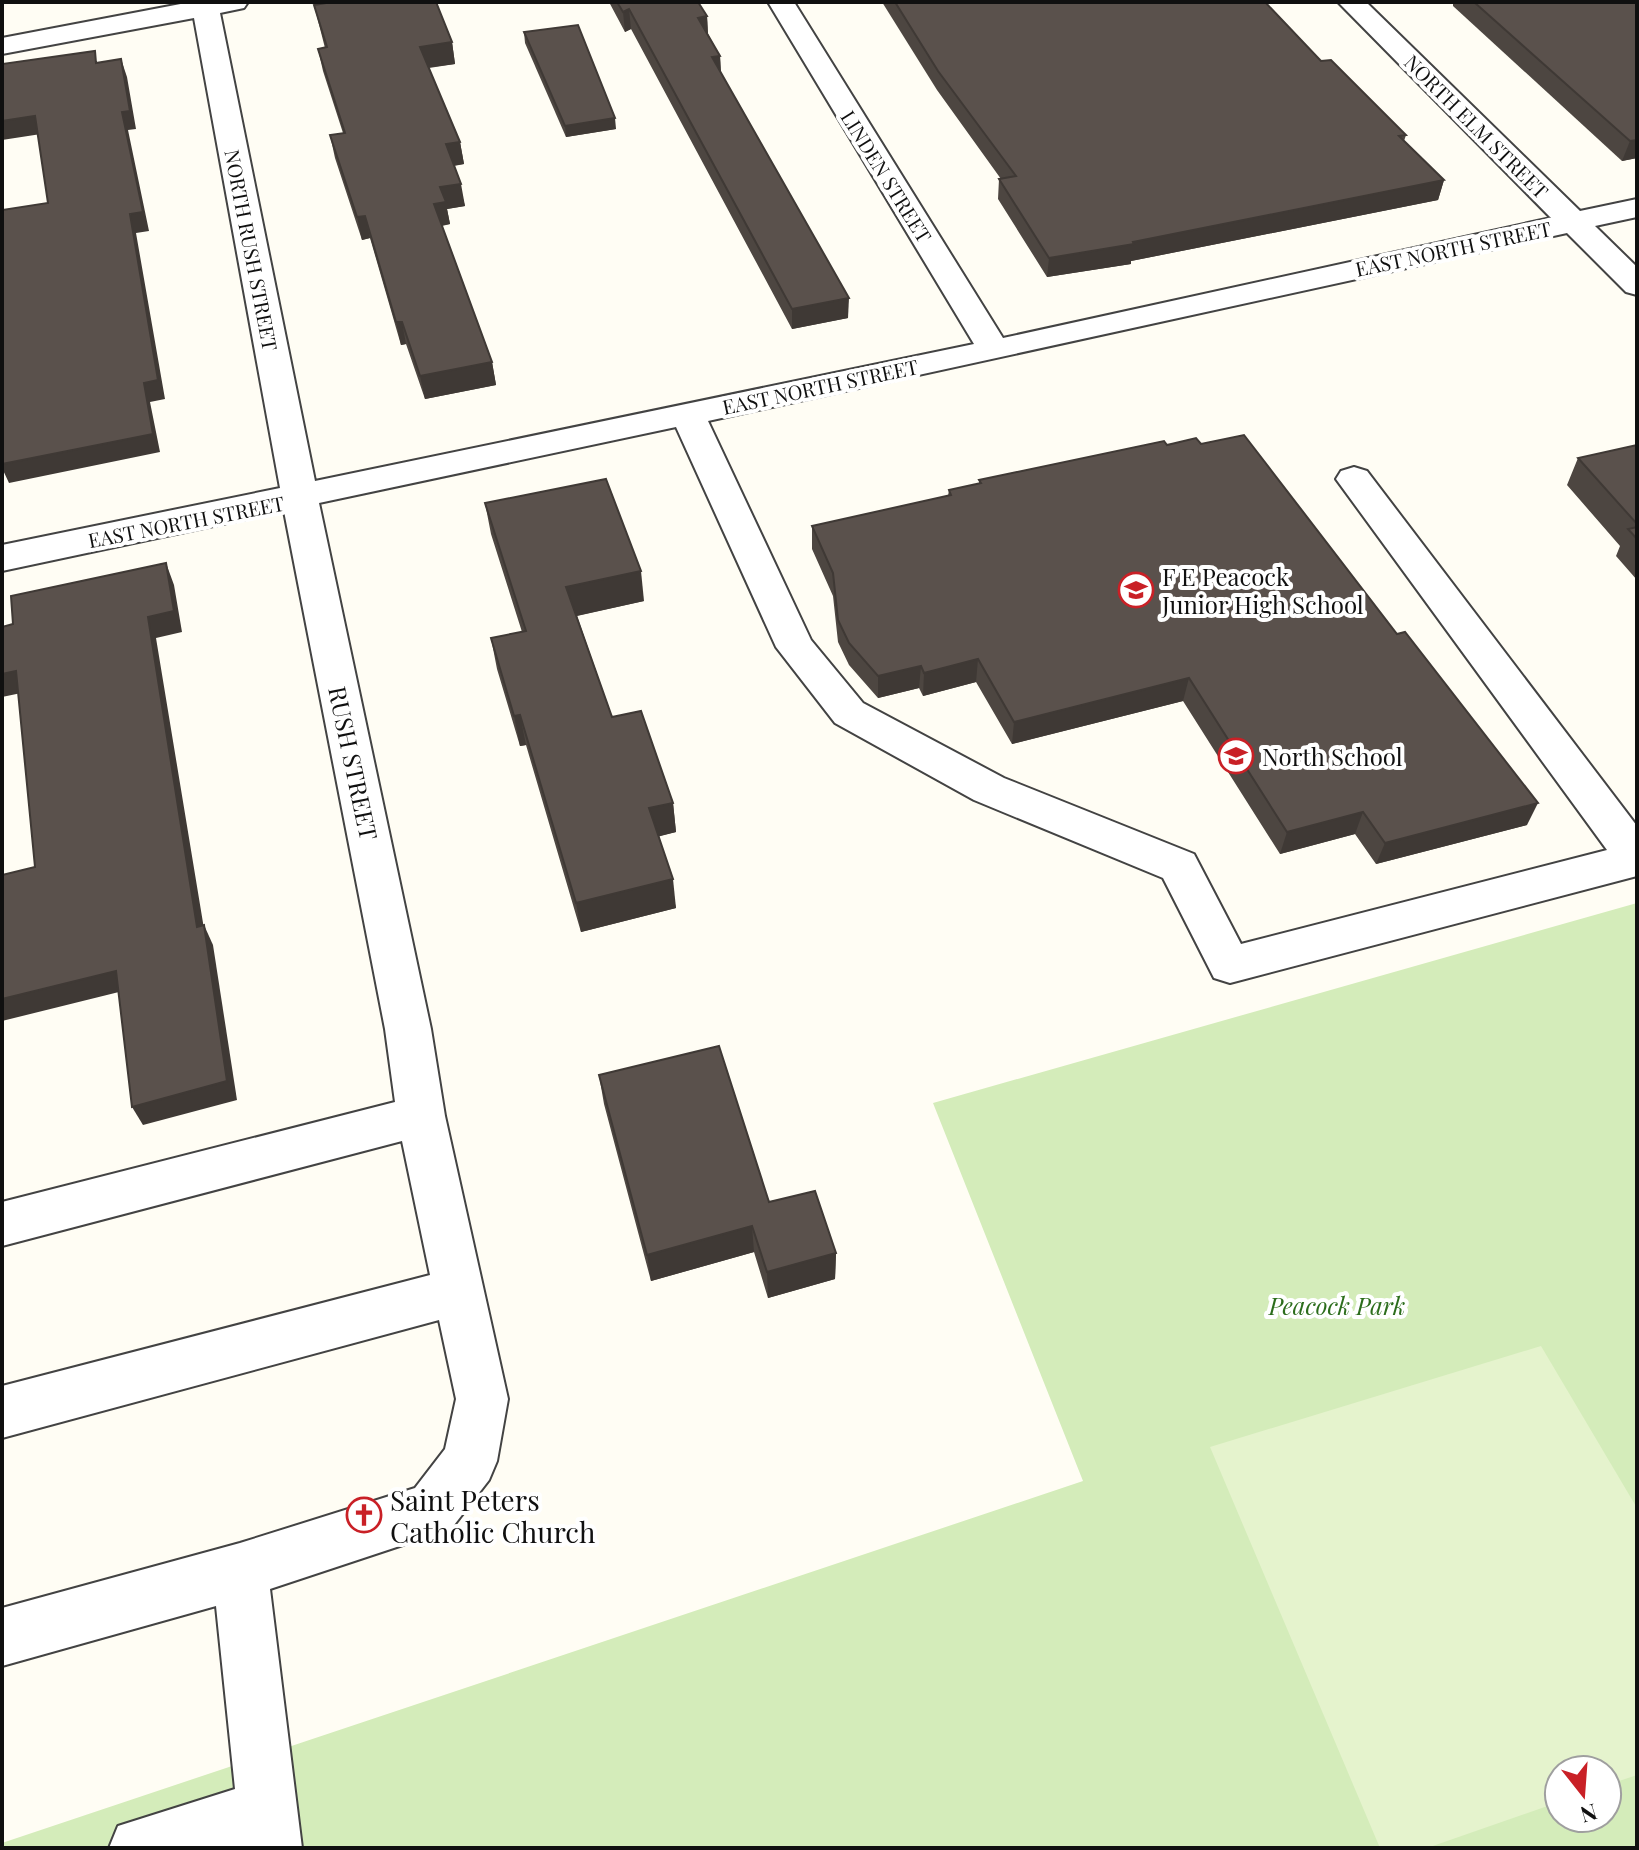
<svg xmlns="http://www.w3.org/2000/svg" width="1639" height="1850" font-family="'Playfair Display',serif">
	<rect width="100%" height="100%" fill="#fffdf4"/>
	<!-- green -->
	<path fill="#d4ecba" fill-rule="evenodd" d="M 1637,903 L 1637,1848 L 2,1848 L 2,1843 L 1083,1481 L 933,1103 ZM 1559,1770 L 1607,1770 L 1607,1818 L 1559,1818 Z"/>
	<!-- pitch -->
	<polygon fill="#e5f3cd" points="1541,1346 1637,1508 1637,1775 1607,1785 1607,1770 1559,1770 1559,1802 1427,1848 1380,1848 1210,1447"/>
	<g fill="none" stroke-linecap="round" stroke-linejoin="round">
		<!-- minor casing -->
		<g stroke="#434343" stroke-width="4">
			<polygon id="minor" points="191,2 248,2 244,8 220,13 315,481 974,344 768,2 794,2 1003,338 1551,218 1338,2 1366,2 1580,211 1637,199 1637,217 1595,226 1637,267 1637,295 1626,292 1567,233 708,421 811,640 863,703 1004,778 1194,854 1241,944 1607,850 1336,479 1341,471 1354,467 1367,471 1637,826 1637,876 1230,983 1214,978 1163,878 974,800 835,723 776,647 676,427 319,503 431,1029 445,1116 508,1399 497,1461 489,1480 451,1529 270,1589 302,1848 109,1848 118,1826 235,1789 216,1606 2,1666 2,1608 240,1543 415,1488 445,1449 456,1399 439,1320 2,1438 2,1386 430,1275 402,1141 2,1246 2,1202 395,1102 385,1029 284,511 2,571 2,545 280,488 194,18 2,54 2,38"/>
		</g>
		<!-- minor -->
		<use href="#minor" fill="#fff" fill-rule="evenodd"/>
	</g>
	<!-- wall -->
	<g fill="#4d4641">
		<polygon points="325,2 436,2 452,42 455,64 429,68 460,142 464,164 454,166 465,206 447,209 450,224 442,226 492,362 496,385 425,399 406,344 401,345 370,238 362,240 335,158 330,135 343,133 323,71 318,49 325,48 314,5 325,3"/>
		<polygon points="609,2 698,2 707,16 708,34 720,56 721,73 848,318 792,329 631,29 625,32"/>
		<polygon points="882,2 1265,2 1321,61 1406,135 1404,141 1444,180 1438,200 1131,261 1131,264 1047,277 998,199 999,179 1001,179 937,90"/>
		<polygon points="1453,2 1637,2 1637,158 1622,161 1453,6"/>
		<polygon points="524,32 616,129 566,137 525,43"/>
		<polygon points="1167,445 1527,825 1376,864 1355,834 1280,854 1183,701 1012,744 976,682 923,696 919,688 878,698 849,665 838,642 833,596 812,549 812,526 948,496 949,490 979,484 979,480"/>
		<polygon points="1637,445 1637,580 1616,556 1620,546 1567,485 1578,458"/>
		<polygon points="485,503 644,601 577,616 612,717 673,803 676,832 659,836 676,908 581,932 526,745 520,746 497,669 491,638 522,632 491,534"/>
		<polygon points="599,1075 836,1253 835,1279 768,1298 754,1252 651,1281 604,1104"/>
	</g>
	<!-- shaded-wall -->
	<g fill="#3f3935">
		<polygon points="629,9 631,29 625,32 623,12"/>
		<polygon points="707,16 708,36 698,18"/>
		<polygon points="452,42 455,64 424,68 420,47"/>
		<polygon points="720,56 721,76 712,57"/>
		<polygon points="121,59 127,77 136,129 128,130 149,231 136,233 165,399 150,402 160,452 9,483 2,468 2,464 144,383 122,112"/>
		<polygon points="35,116 41,134 2,140 2,121"/>
		<polygon points="615,118 616,129 566,137 565,126"/>
		<polygon points="1637,140 1637,158 1622,161 1630,141"/>
		<polygon points="460,142 464,164 450,166 446,144"/>
		<polygon points="1444,180 1438,200 1131,261 1131,264 1047,277 1049,258"/>
		<polygon points="461,184 465,206 447,209 450,224 438,226 434,204 440,187"/>
		<polygon points="365,216 370,238 362,240 357,217"/>
		<polygon points="849,298 848,318 792,329 792,309"/>
		<polygon points="396,322 402,322 406,344 401,345"/>
		<polygon points="492,362 496,385 425,399 420,376"/>
		<polygon points="166,563 174,585 182,632 156,638 207,947 197,927 148,617"/>
		<polygon points="641,571 644,601 571,617 566,587"/>
		<polygon points="978,659 976,682 923,696 924,673"/>
		<polygon points="921,666 919,688 878,698 878,676"/>
		<polygon points="16,671 26,692 2,697 2,674"/>
		<polygon points="1189,678 1183,701 1012,744 1014,722"/>
		<polygon points="520,715 526,745 520,746 514,716"/>
		<polygon points="673,803 676,832 653,838 649,808"/>
		<polygon points="1538,803 1527,825 1376,864 1385,843"/>
		<polygon points="1363,812 1355,834 1280,854 1287,832"/>
		<polygon points="673,879 676,908 581,932 576,903"/>
		<polygon points="204,925 213,945 237,1100 143,1125 132,1107"/>
		<polygon points="116,971 127,990 2,1021 2,999"/>
		<polygon points="752,1226 754,1252 651,1281 647,1255"/>
		<polygon points="836,1253 835,1279 768,1298 767,1272"/>
	</g>
	<!-- building -->
	<g fill="#5a514c" stroke="#3f3935" stroke-width="2">
		<polygon points="327,2 436,2 452,42 420,47 460,142 446,144 461,184 440,187 446,202 434,204 492,362 420,376 402,322 396,322 365,216 357,217 330,135 345,133 318,49 327,47 314,5 327,3"/>
		<polygon points="617,2 698,2 707,16 698,18 720,56 712,57 849,298 792,309 629,9 623,12"/>
		<polygon points="895,2 1265,2 1321,61 1331,60 1406,135 1399,136 1444,180 1133,242 1134,244 1049,258 999,179 1016,176 938,71"/>
		<polygon points="1474,2 1637,2 1637,140 1630,141"/>
		<polygon points="578,25 615,118 565,126 524,32"/>
		<polygon points="95,51 96,63 121,59 130,111 122,112 143,212 130,214 158,380 144,383 153,434 2,464 2,210 48,203 35,116 2,121 2,64"/>
		<polygon points="1244,435 1397,634 1405,632 1538,803 1385,843 1363,812 1287,832 1189,678 1014,722 978,659 924,673 921,666 878,676 849,643 838,620 833,573 812,526 951,495 949,490 981,483 979,480 1164,441 1167,445 1196,438 1201,444"/>
		<polygon points="1637,445 1637,524 1578,458"/>
		<polygon points="606,479 641,571 566,587 612,717 641,711 673,803 649,808 673,879 576,903 520,715 514,716 491,638 526,631 485,503"/>
		<polygon points="1637,527 1637,539 1628,529"/>
		<polygon points="166,563 174,611 148,617 197,927 204,925 227,1081 132,1107 116,971 2,999 2,875 35,867 16,671 2,674 2,627 13,624 11,596"/>
		<polygon points="719,1046 769,1202 815,1191 836,1253 767,1272 752,1226 647,1255 599,1075"/>
	</g>
	<!-- icons -->
	<defs>
		<g id="school-ring" transform="scale(1.8)"><circle r="9.5" fill="#fff" stroke="#c92026" stroke-width="1.5"/><path d="M0-5L7-2L0 1L-7-2ZM-4 1L0 2.5L4 1V4Q0 6-4 4Z" fill="#c92026"/></g>
		<g id="church-ring" transform="scale(1.8)"><circle r="9.5" fill="#fff" stroke="#c92026" stroke-width="1.5"/><path d="M-1.2-6h2.4v3.5h3.3v2.4h-3.3V6h-2.4V-.1h-3.3v-2.4h3.3Z" fill="#c92026"/></g>
	</defs>
	<g fill-rule="evenodd">
		<use href="#school-ring" x="1136" y="590"/>
		<use href="#school-ring" x="1236" y="756"/>
		<use href="#church-ring" x="364" y="1515"/>
	</g>
	<g text-anchor="middle" dominant-baseline="central" stroke-width="8" stroke-linejoin="round" paint-order="stroke">
		<!-- far-street labels -->
		<g font-size="20" fill="#101010" stroke="#fff">
			<text transform="translate(1477 126) rotate(45)">NORTH ELM STREET</text>
			<text transform="translate(887 176) rotate(58)">LINDEN STREET</text>
			<text transform="translate(1453 248) rotate(-12)">EAST NORTH STREET</text>
			<text transform="translate(252 250) rotate(79)">NORTH RUSH STREET</text>
			<text transform="translate(820 386) rotate(-12)">EAST NORTH STREET</text>
			<text transform="translate(186 521) rotate(-11)">EAST NORTH STREET</text>
		</g>
		<!-- poi labels -->
		<g font-size="24" fill="#101010" stroke="#fff" text-anchor="start">
			<text x="1162" y="576">F E Peacock<tspan x="1162" dy="28">Junior High School</tspan></text>
			<text x="1262" y="756">North School</text>
		</g>
		<!-- street labels -->
		<g font-size="24" fill="#101010" stroke="#fff">
			<text transform="translate(354 763) rotate(78)">RUSH STREET</text>
		</g>
		<!-- park labels -->
		<g font-size="24" font-style="italic" fill="#2c6d1c" stroke="#fff">
			<text x="1337" y="1305">Peacock Park</text>
		</g>
		<!-- near-poi labels -->
		<g font-size="28" fill="#101010" stroke="#fff" text-anchor="start">
			<text x="390" y="1499">Saint Peters<tspan x="390" dy="32">Catholic Church</tspan></text>
		</g>
	</g>
	<!-- border -->
	<rect width="1639" height="1850" fill="none" stroke="#101010" stroke-width="8"/>
	<!-- north arrow -->
	<g transform="translate(1583 1794) rotate(163)"><circle r="38" fill="#ffffff" stroke="#9f9f9f" stroke-width="2"/>
	<path d="M0-6L14 30L0 20L-14 30Z" fill="#c92026"/>
	<text y="-12" font-size="22" font-weight="bold" text-anchor="middle" fill="#101010">N</text>
	</g>
</svg>
